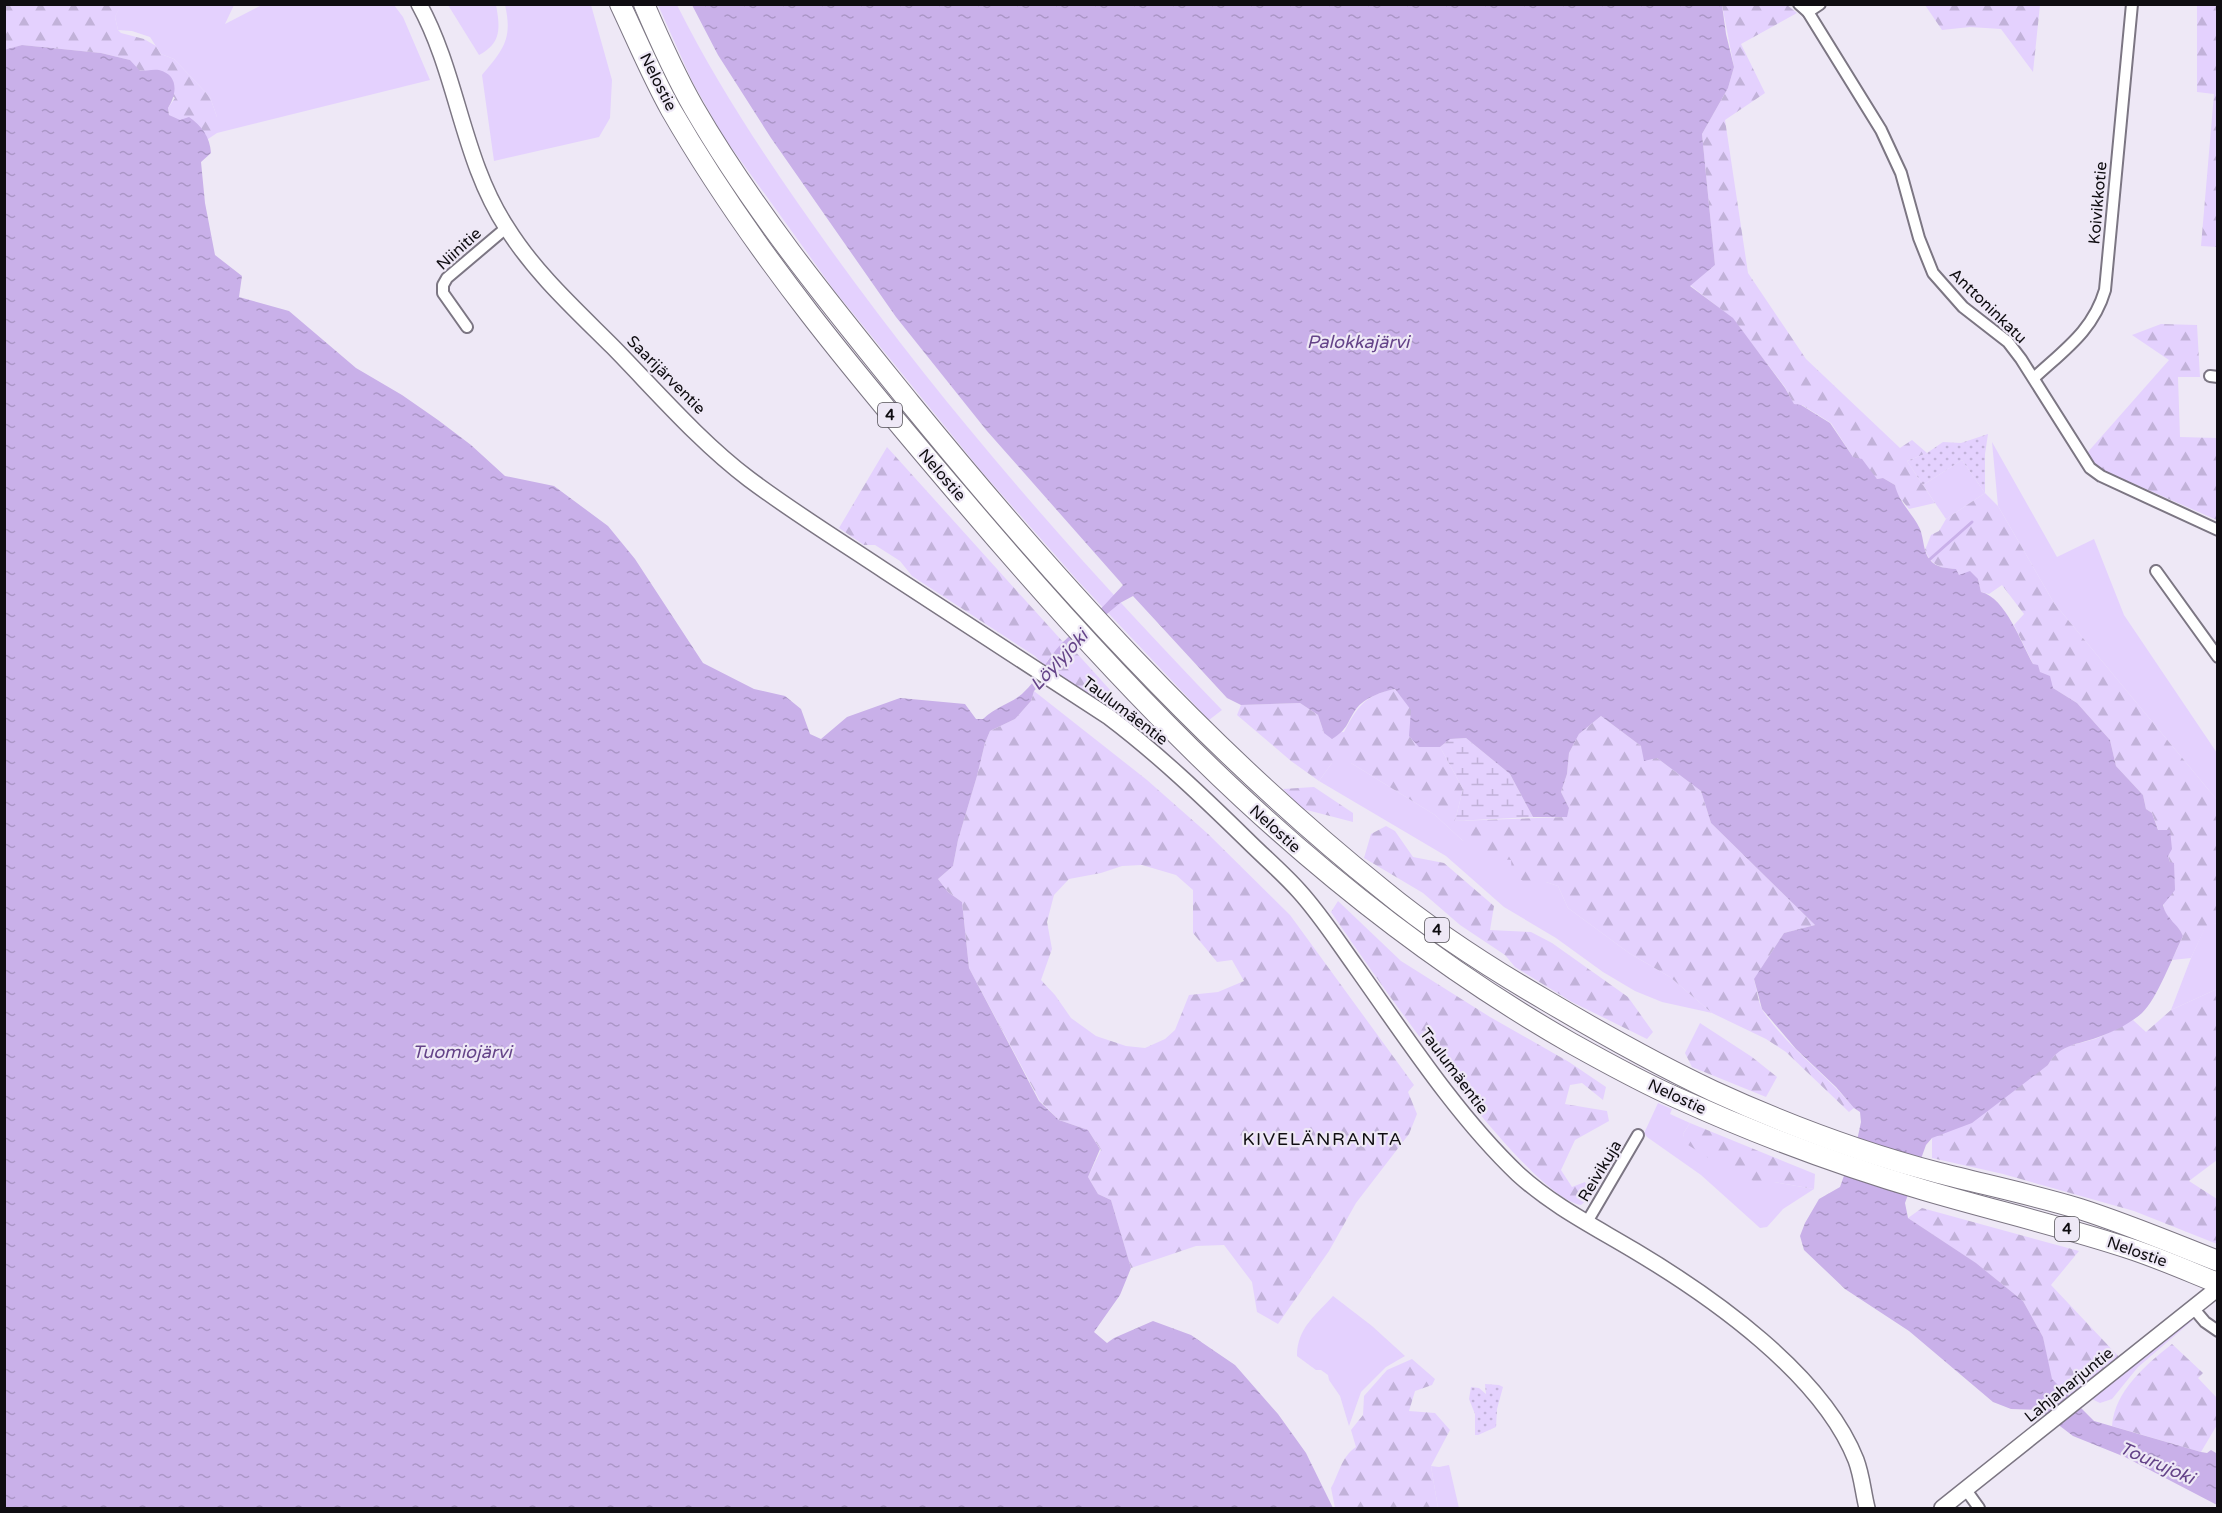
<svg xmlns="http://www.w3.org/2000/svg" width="2222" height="1513" font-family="'Varela Round',sans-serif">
	<defs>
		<pattern id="forest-firs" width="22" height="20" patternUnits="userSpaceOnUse" patternTransform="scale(1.5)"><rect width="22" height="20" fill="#e4d1fe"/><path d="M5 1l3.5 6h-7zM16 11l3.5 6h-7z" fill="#c2b2d9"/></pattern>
		<pattern id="wetland-marsh" width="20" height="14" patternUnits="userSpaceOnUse" patternTransform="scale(1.5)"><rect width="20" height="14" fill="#e4d1fe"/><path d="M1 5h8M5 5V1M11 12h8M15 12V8" fill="none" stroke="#c2b2d9"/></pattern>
		<pattern id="park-dots" width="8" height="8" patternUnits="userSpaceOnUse" patternTransform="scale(1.5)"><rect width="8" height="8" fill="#e4d1fe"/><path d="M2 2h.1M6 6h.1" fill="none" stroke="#c2b2d9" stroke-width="1.8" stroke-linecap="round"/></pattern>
		<pattern id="water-ripples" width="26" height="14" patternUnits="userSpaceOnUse" patternTransform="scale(1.5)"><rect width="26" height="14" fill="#c9b0e9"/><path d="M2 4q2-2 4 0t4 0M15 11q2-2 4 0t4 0" fill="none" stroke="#ab96c7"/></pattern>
	</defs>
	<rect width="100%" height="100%" fill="#eee8f6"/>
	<!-- grass -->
	<g fill="#e4d1fe">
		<polygon points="121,4 234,5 225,24 262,5 394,5 403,17 430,80 217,133 217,117 210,97 174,59 161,54 150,37 132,31 118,30 115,17"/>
		<path d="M 448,5 L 496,5 C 500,27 502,43 479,55 Z"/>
		<path d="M 505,5 L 591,5 L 612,80 L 610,118 L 599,137 L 494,161 L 482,75 C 503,50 513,39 505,5 Z"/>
		<path d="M 658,5 L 677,5 C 720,91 775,172 831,250 C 949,414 1082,565 1222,710 L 1209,720 L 1078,581 L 982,472 L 834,290 L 723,136 L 692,81 Z"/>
		<polygon points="1992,442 2057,557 2094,539 2124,615 2217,753 2217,800 2054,603 1998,506"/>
		<polygon points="1962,460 1985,493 1946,519 1923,485"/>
		<polygon points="1332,763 1351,763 1435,815 1462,840 1511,860 1546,882 1558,886 1568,908 1629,953 1670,977 1712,1013 1662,1002 1635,991 1603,972 1556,938 1504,907 1446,856 1319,781"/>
		<polygon points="2217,923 2217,989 2171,1010 2191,958 2206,925"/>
		<polygon points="1658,1103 1672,1109 1670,1114 1690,1123 1683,1134 1686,1143 1756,1182 1774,1182 1814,1189 1783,1209 1767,1227 1760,1228 1701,1175 1647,1137 1644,1133 1646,1129"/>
		<path d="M 1333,1296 L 1372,1326 L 1405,1356 L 1386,1367 L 1361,1392 L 1349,1426 L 1340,1396 L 1329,1380 L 1328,1375 L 1321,1370 L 1316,1370 L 1297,1356 C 1297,1328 1316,1315 1333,1296 Z"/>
		<polygon points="2191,1319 2193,1320 2138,1367 2112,1399 2100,1403 2092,1399"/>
		<polygon points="1449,1465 1459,1508 1438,1508 1431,1466 1439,1467"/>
	</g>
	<!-- forest -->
	<g fill="url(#forest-firs)" fill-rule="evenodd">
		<polygon points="5,5 121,5 115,17 118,30 121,33 144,39 156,46 161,54 174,59 210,97 217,117 217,133 208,139 169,115 168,108 175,98 139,71 130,60 101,53 22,45 5,50"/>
		<polygon points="1722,5 1787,5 1797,13 1741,44 1765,93 1725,120 1748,273 1806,359 1900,448 1912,440 1927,453 1907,461 1935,503 1909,509 1896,493 1895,485 1883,478 1877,479 1853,457 1831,423 1802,405 1794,405 1785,387 1732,318 1690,285 1715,265 1702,134 1728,88 1734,67"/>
		<polygon points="1925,5 2040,5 2033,72 2001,29 1970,27 1942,30"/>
		<polygon points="2197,5 2217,5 2217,247 2201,246 2214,94 2197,92"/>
		<polygon points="2161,324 2197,325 2200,377 2178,377 2180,437 2217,438 2217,520 2100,469 2092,462 2087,453 2169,360 2132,335"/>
		<polygon points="887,447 1063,642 1047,661 1046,667 1035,656 912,576 900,561 875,545 864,545 839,528"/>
		<path d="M 1985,493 L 1998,506 L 2054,603 L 2217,800 L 2217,923 L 2206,926 L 2191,958 L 2172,960 L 2183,936 C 2178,924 2171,925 2166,914 C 2159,900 2168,877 2170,862 L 2168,856 L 2152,813 L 2146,809 L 2143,795 L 2116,766 L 2110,740 L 2077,703 L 2053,688 L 2033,664 L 2014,625 L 2024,614 L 2002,585 L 1989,594 L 1981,592 L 1978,579 L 1959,575 L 1955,569 C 1940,568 1931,565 1925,550 L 1931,535 L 1939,531 L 1946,519 Z"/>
		<polygon points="1073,649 1111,691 1117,713 1053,671 1072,655"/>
		<path d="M 1395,689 L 1412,710 L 1419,747 L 1440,747 L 1463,789 L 1455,821 L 1566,817 L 1569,808 L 1561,792 L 1567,774 L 1569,753 L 1579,734 L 1601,716 L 1701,791 L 1711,823 L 1815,925 L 1784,933 L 1754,980 C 1757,989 1758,1003 1763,1011 C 1788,1048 1826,1074 1854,1108 L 1849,1112 L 1786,1052 L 1766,1039 L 1712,1013 L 1670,977 L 1629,953 L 1568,908 L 1558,886 L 1546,882 L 1531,888 L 1512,872 L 1511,860 L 1491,858 L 1462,840 L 1435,815 L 1351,763 L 1332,763 L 1319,781 L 1291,761 L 1237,715 L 1241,705 L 1300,703 L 1318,715 L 1324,733 L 1344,732 C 1357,707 1366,694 1395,689 Z"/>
		<path d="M 1034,691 L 1147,780 L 1207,833 L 1290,915 L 1414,1085 L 1408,1092 L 1417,1114 L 1409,1134 L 1356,1203 L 1329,1251 L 1278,1324 L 1257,1312 L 1252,1282 L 1224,1245 L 1196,1246 L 1131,1268 L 1111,1200 L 1098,1194 L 1088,1177 L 1101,1150 L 1088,1130 L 1059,1120 L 1040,1101 L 969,968 L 962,902 L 948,892 L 938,879 L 953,866 L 958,840 L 977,776 L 985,743 L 990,731 L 1015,719 L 1031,701 ZM 1142,865 L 1176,875 L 1193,890 L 1193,933 L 1217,962 L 1232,960 L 1244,981 L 1218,992 L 1189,995 L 1175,1030 L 1165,1039 L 1145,1048 L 1126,1046 L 1096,1036 L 1071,1018 L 1055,995 L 1041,980 L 1052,949 L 1047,922 L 1054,895 L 1069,879 L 1101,873 L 1122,866 Z"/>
		<polygon points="1314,787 1353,813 1353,822 1303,809 1283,789"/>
		<polygon points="1386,826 1395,831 1413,857 1444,863 1494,906 1490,930 1531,932 1552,943 1628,997 1653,1032 1647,1039 1572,1002 1515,967 1505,955 1460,925 1423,893 1364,858 1371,834"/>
		<path d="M 1338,901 L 1401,961 L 1490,1017 L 1569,1062 L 1606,1087 L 1603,1100 L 1582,1083 L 1570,1085 L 1565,1104 L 1607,1111 L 1609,1121 L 1575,1140 L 1561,1170 L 1572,1187 L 1585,1182 L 1592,1193 L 1587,1200 L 1581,1205 C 1525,1196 1368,966 1331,912 Z"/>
		<path d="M 2217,989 L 2217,1160 L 2189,1181 L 2217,1199 L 2217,1244 L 2134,1211 L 2003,1174 L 1932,1158 L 1932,1138 L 2048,1065 C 2058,1045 2075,1045 2095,1039 C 2108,1034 2121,1026 2133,1020 L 2146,1032 L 2171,1010 Z"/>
		<polygon points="1700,1023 1752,1057 1777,1077 1766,1097 1692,1067 1685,1053"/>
		<polygon points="1690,1123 1815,1174 1814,1189 1774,1182 1756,1182 1732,1173 1685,1143 1683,1134"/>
		<polygon points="1922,1208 2079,1251 2051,1285 2120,1358 2069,1397 2051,1379 2043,1337 2023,1301 1977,1264 1908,1218"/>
		<path d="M 2172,1344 L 2203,1373 L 2198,1378 L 2217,1398 L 2217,1425 L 2201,1452 L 2112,1426 C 2115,1390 2146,1365 2172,1344 Z"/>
		<path d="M 1412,1359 L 1435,1379 L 1432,1385 L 1415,1391 L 1409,1411 L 1435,1413 L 1450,1430 L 1431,1466 L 1438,1508 L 1335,1508 L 1331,1488 C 1339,1474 1341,1457 1356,1447 L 1351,1430 L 1363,1415 L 1364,1396 L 1387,1370 Z"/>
	</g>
	<!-- wetland -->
	<polygon fill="url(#wetland-marsh)" points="1466,738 1510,774 1533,817 1455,821 1463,789 1440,747 1450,739"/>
	<!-- park -->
	<g fill="url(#park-dots)">
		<polygon points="1988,434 1985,454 1985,493 1962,460 1923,485 1907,461 1927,453 1943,442 1961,443"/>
		<polygon points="1485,1384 1499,1385 1503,1387 1497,1409 1496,1427 1478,1435 1475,1435 1475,1414 1469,1399 1471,1387 1479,1388 1486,1394"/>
	</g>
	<!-- water -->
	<path fill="url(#water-ripples)" d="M 692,5 L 1722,5 L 1726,34 L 1734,67 L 1728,88 L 1702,134 L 1715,265 L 1690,286 L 1733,318 L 1785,388 L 1794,404 L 1801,405 L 1830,423 L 1853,457 L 1862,459 L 1877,479 L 1883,478 L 1895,485 C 1898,501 1913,514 1920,529 C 1924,539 1923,552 1930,560 C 1937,568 1946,568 1956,569 L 1959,575 L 1970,571 L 1978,579 L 1981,592 C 2006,598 2021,643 2033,664 L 2038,665 L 2040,672 L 2050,676 L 2053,688 L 2077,703 L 2110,740 L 2116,766 L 2143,795 L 2146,809 L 2152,813 L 2158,830 L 2170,830 L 2172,849 L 2168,856 L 2170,862 L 2174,863 L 2175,890 L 2163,905 C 2167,921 2178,923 2183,936 C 2173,956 2157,999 2142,1013 C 2130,1024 2109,1034 2093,1039 C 2074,1045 2058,1046 2048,1065 L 1972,1123 L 1932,1138 L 1926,1145 L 1905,1203 L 1908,1218 L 1976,1263 L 2023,1301 L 2043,1337 L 2052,1379 L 2094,1421 L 2201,1452 L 2207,1453 L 2211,1450 L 2216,1453 L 2217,1505 L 2125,1457 L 2073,1436 L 2039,1410 L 2011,1409 L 1993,1402 L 1909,1331 L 1845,1289 L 1804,1250 L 1800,1236 L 1805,1223 L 1819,1199 L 1840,1187 L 1858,1136 L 1861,1122 L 1860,1112 L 1854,1108 L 1836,1087 L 1796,1049 L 1762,1009 L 1754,979 L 1784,933 L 1815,925 L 1711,823 L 1701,791 L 1657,758 L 1644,761 L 1641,746 L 1601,716 L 1579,734 L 1569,753 L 1567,774 L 1561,792 L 1569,808 L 1567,817 L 1533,817 L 1510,774 L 1466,738 L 1450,739 L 1440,747 L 1419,747 L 1409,736 L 1411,710 L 1395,689 C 1383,691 1364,698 1356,709 C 1346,724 1348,729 1332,739 L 1324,733 L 1318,715 L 1300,703 L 1241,705 L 1227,698 L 1133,596 L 1120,603 L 1089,629 L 1074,645 L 1068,660 L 1051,673 L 1034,691 L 1031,701 L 1015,719 L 990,731 L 985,743 L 977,776 L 958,840 L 953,866 L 938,879 L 948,892 L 962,902 L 969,968 L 1039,1101 L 1059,1120 L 1088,1130 L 1100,1149 L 1088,1177 L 1098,1194 L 1111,1200 L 1131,1268 L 1120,1295 L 1094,1332 L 1107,1343 L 1114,1338 L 1153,1321 L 1191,1335 L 1235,1365 L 1278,1414 L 1306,1453 L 1333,1508 L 5,1508 L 4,50 L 22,45 L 101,53 L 130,60 L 140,71 C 145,71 153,69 159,70 C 179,75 177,94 168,108 L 169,115 L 180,120 L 189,117 C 202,126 210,137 211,153 L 201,162 L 205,203 L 215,255 L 242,276 L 239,297 L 289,311 L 356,368 L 402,395 L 438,420 L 471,445 L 505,476 L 554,486 L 608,526 L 635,559 L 703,663 L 754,689 L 785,696 L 801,709 L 810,734 L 821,739 L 847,717 L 900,698 L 965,704 L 976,719 L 983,719 C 997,706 1010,704 1022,694 C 1040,678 1046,659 1062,643 C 1070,635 1079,629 1087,622 C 1100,610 1111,598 1123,585 L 987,431 L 896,317 L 771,138 L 718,55 Z"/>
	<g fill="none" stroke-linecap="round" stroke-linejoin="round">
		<!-- stream -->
		<polyline stroke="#c9b0e9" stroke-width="3" points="1929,560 1972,522"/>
		<!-- street casing -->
		<g stroke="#7c7683" stroke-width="14">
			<g id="street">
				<polyline points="1799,4 1808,12 1881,130 1901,173 1919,238 1933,273 1963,307 2008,342 2021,359 2090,468 2101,476 2218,530"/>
				<polyline points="1808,12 1820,4"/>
				<polyline points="467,327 443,293 443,285 447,278 506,228"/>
				<polyline points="2210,376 2218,377"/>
				<path d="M 2034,378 C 2064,350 2093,331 2105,290 L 2132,4"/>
				<polyline points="2156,571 2218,657"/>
				<polyline points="1587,1222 1638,1135"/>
				<polyline points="2194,1309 2205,1322 2218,1331"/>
				<polyline points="1966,1490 1979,1508"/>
			</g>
		</g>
		<!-- secondary casing -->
		<g stroke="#7c7683" stroke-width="18">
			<g id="secondary">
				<path d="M 419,4 C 458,75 462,160 507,228 C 535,273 576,310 613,347 C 656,391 700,442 749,479 C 793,512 840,541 885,571 C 960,620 1035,668 1109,717 C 1158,754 1203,797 1247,840 C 1264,857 1283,873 1299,891 C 1320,914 1338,942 1356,967 C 1405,1036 1457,1116 1518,1174 C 1553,1206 1595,1227 1635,1251 C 1712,1297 1822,1374 1856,1460 C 1862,1476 1863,1492 1867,1508"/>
				<polyline points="1942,1508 2218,1288"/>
			</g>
		</g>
		<!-- highway casing -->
		<g stroke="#7c7683" stroke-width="22">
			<g id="highway">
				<path d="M 620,4 C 637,40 652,76 671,110 C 753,252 858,377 964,501 C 1144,713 1328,904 1571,1043 C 1605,1062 1639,1081 1675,1097 C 1756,1134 1839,1165 1924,1190 C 1992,1210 2061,1226 2128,1248 C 2159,1258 2188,1271 2218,1283"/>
				<path d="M 644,4 C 659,39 675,75 694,108 C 755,213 834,309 910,403 C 1053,578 1206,748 1383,890 C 1434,932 1490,968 1547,1001 C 1601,1033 1656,1064 1713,1091 C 1785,1124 1862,1153 1939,1173 C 1986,1185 2034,1195 2080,1209 C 2127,1224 2172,1243 2218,1261"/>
			</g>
		</g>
		<!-- street -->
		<use href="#street" stroke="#fff" stroke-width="10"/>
		<!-- secondary -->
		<use href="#secondary" stroke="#fff" stroke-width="15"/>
		<!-- highway -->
		<use href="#highway" stroke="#fff" stroke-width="20"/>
	</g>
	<g text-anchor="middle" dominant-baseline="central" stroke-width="4.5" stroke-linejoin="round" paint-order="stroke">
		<!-- shield labels -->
		<g fill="#eee8f6" stroke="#524f56" stroke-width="1.5">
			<rect x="878" y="403" width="24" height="24" rx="4.5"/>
			<rect x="1425" y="918" width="24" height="24" rx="4.5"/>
			<rect x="2055" y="1217" width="24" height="24" rx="4.5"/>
		</g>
		<g font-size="15" font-weight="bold" fill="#0f0d11">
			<text x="890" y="415">4</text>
			<text x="1437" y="930">4</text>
			<text x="2067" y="1229">4</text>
		</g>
		<!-- street labels -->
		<g font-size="16" fill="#0f0d11" stroke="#eee8f6">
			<text transform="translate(658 82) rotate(63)">Nelostie</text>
			<text transform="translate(2098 203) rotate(-85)">Koivikkotie</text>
			<text transform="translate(459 249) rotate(-42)">Niinitie</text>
			<text transform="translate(1988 306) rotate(44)">Anttoninkatu</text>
			<text transform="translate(666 375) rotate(45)">Saarijärventie</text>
			<text transform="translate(942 475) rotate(49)">Nelostie</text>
			<text transform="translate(1125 711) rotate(37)">Taulumäentie</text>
			<text transform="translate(1275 829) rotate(42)">Nelostie</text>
			<text transform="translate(1454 1071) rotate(53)">Taulumäentie</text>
			<text transform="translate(1677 1097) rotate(25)">Nelostie</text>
			<text transform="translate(1600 1171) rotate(-59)">Reivikuja</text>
			<text transform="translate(2137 1252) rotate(19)">Nelostie</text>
			<text transform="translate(2069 1385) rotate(-39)">Lahjaharjuntie</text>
		</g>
		<!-- water labels -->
		<g font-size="18" font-style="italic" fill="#644388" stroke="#eee8f6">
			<text x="1358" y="342">Palokkajärvi</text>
			<text transform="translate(1059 660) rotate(-47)">Löylyjoki</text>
			<text x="462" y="1052">Tuomiojärvi</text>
			<text transform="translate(2157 1463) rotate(24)">Tourujoki</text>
		</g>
		<!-- neighbourhood labels -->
		<g font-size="18" letter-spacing="1.5" fill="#0f0d11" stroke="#eee8f6">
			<text x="1323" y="1139">KIVELÄNRANTA</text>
		</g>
	</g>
	<!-- border -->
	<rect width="2222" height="1513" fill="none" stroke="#0f0d11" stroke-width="12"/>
</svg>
